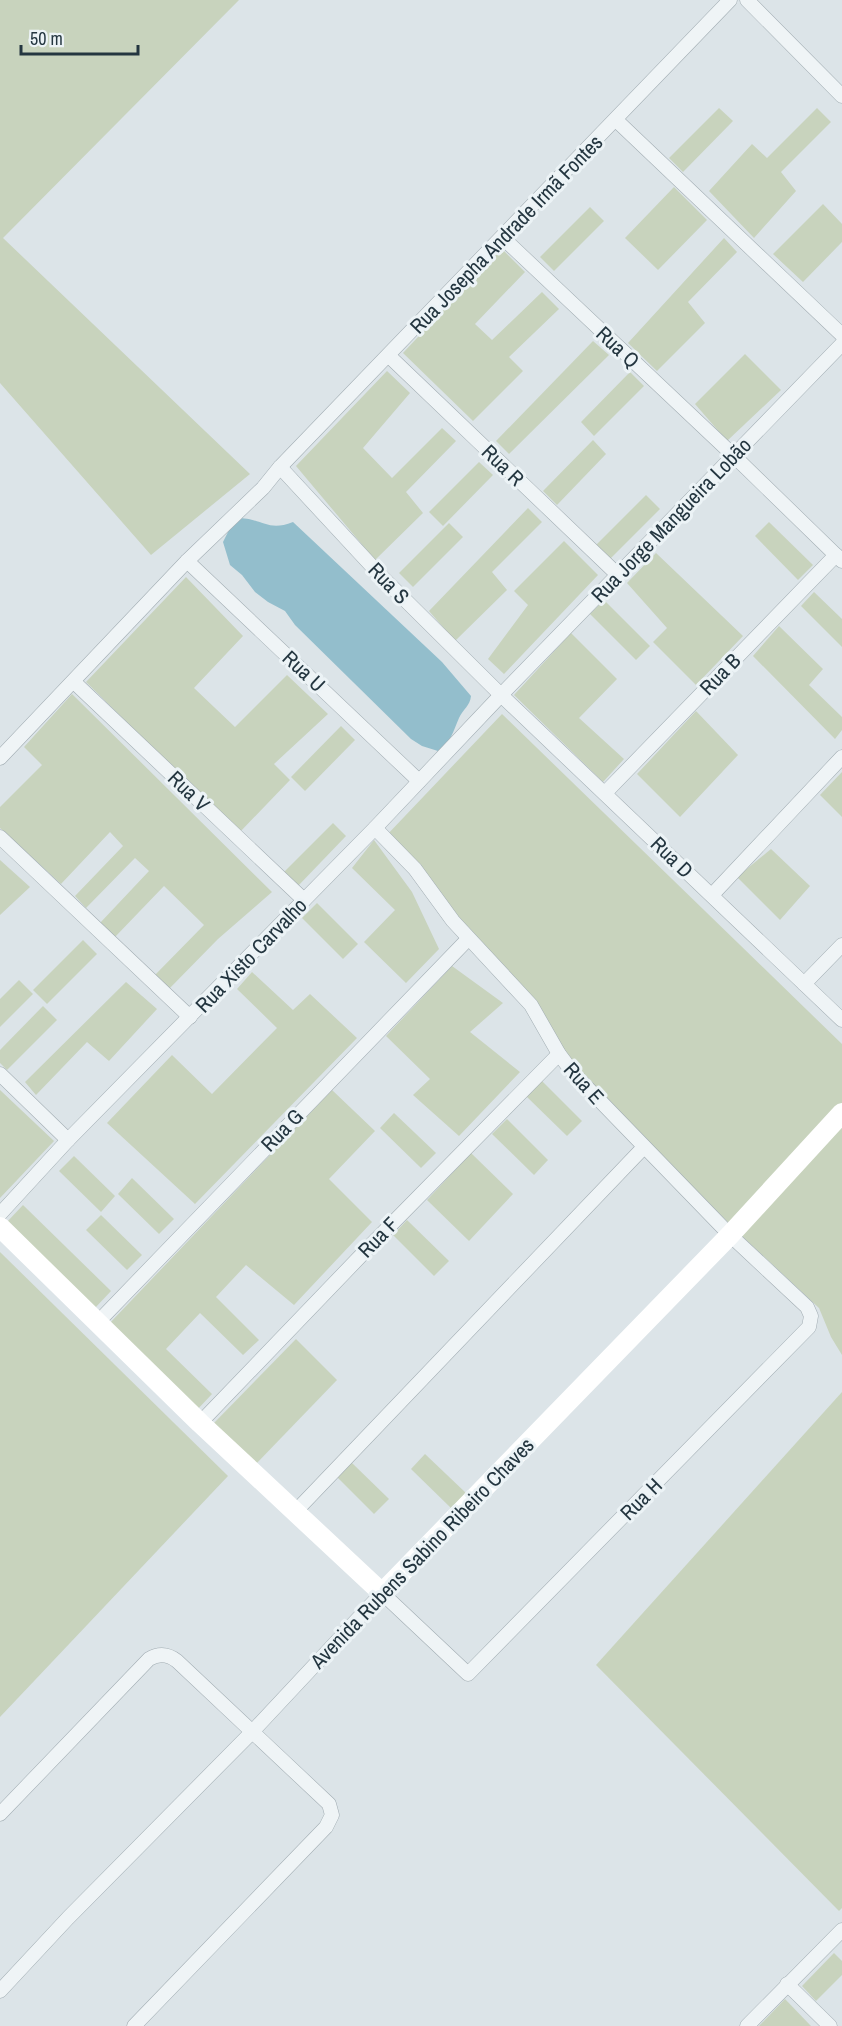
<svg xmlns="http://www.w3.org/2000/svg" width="842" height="2026" font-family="'Archivo Narrow',sans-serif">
	<rect width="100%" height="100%" fill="#dce4e8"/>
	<!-- green -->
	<g fill="#c8d3bd">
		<polygon points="0,0 239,0 3,238 250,474 151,555 0,383"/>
		<polygon points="719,108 733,121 683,172 669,158"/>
		<polygon points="817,108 831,122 781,172 796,191 754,238 709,191 752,144 767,158"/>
		<polygon points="674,187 707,220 658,270 625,238"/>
		<polygon points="823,204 842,224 842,242 803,282 773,254"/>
		<polygon points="590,207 604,221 554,271 540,257"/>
		<polygon points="724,238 737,252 688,302 705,323 657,371 628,343"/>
		<polygon points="501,248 525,272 475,324 492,340 542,292 559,309 509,357 523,371 473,421 403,353"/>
		<polygon points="593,341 609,355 509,454 496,441"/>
		<polygon points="745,354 781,390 727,441 695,404"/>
		<polygon points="387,371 410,393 363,448 392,478 442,428 456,441 406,492 423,513 375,560 296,466"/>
		<polygon points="630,372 644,386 594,436 581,422"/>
		<polygon points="593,440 606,454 557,505 543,491"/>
		<polygon points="479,462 493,475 443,526 429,512"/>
		<polygon points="646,495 660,509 610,559 596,545"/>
		<polygon points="528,508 542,522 492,572 507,590 455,641 429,611"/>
		<polygon points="769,522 813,565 798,580 755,536"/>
		<polygon points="449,523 463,537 413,587 399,573"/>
		<polygon points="564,541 598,575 504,674 488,659 528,605 514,591"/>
		<polygon points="656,553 743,636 696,685 653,642 667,628 627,583"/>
		<polygon points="186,577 243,636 194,688 235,727 287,675 328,714 274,764 290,780 239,833 86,682"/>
		<polygon points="814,592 842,619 842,647 801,606"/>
		<polygon points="604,600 650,646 636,660 590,614"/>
		<polygon points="779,626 823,669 809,685 842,717 842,730 835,739 753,656"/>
		<polygon points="571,633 617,679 579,718 624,759 603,782 514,695"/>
		<polygon points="72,694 272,892 218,939 168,990 154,976 204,925 164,886 115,937 100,923 149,871 135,858 86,908 75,896 123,846 110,832 61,884 0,828 0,807 42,765 24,747"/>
		<polygon points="696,711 738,755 680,817 637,774"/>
		<polygon points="502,714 842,1044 842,1355 831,1337 819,1308 745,1239 569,1065 531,1005 385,837"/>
		<polygon points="341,726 355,740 305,791 291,777"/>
		<polygon points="842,772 842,817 820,795"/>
		<polygon points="333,823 346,836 297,887 283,873"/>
		<polygon points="374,840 412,892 439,949 406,983 364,942 395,910 352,868"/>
		<polygon points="771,849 810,886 780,920 737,877"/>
		<polygon points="0,860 30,887 0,915"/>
		<polygon points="317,903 358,944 343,959 302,918"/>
		<polygon points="83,940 97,954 47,1004 33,990"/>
		<polygon points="452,966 503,1003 470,1032 520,1072 459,1136 413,1095 430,1079 386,1036"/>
		<polygon points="252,972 293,1010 310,994 357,1038 195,1204 107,1123 172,1055 212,1094 277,1028 237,989"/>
		<polygon points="19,980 33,994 0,1027 0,999"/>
		<polygon points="126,982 157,1009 109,1061 87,1042 36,1095 25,1082"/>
		<polygon points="43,1006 57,1020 7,1070 0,1063 0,1050"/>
		<polygon points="541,1080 582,1121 567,1136 526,1096"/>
		<polygon points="0,1090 54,1141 0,1198"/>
		<polygon points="332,1090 375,1131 329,1179 372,1222 294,1305 246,1265 216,1297 259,1340 243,1355 200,1313 166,1349 212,1394 196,1411 108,1325"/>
		<polygon points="394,1113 436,1153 421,1168 380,1128"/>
		<polygon points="507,1119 548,1160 534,1175 492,1134"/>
		<polygon points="471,1153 513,1194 469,1241 427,1200"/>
		<polygon points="74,1156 115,1196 101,1212 59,1171"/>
		<polygon points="132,1178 174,1219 159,1234 118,1194"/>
		<polygon points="23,1205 111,1291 95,1308 7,1222"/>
		<polygon points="101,1215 142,1255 127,1270 86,1230"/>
		<polygon points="407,1220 449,1261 434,1276 393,1235"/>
		<polygon points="0,1252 228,1476 0,1717"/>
		<polygon points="296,1339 337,1380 255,1465 214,1423"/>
		<polygon points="842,1392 842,1908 839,1911 596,1665"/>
		<polygon points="425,1454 467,1494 452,1509 411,1469"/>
		<polygon points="352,1463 389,1499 374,1514 337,1477"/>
		<polygon points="834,1953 842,1961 842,1975 816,2001 802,1986"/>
		<polygon points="785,1999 811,2026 759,2026"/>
	</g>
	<!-- water -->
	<path fill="#93becc" d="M 240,518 C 263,519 268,532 293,522 L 442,662 L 471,696 C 470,706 463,709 459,718 C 453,732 451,742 438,751 L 422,746 L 411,739 L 295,625 L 285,611 L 268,602 L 255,592 L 242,575 L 230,565 L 223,542 L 231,526 Z"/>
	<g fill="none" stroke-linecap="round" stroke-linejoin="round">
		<!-- street casing -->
		<g stroke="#a1acb2" stroke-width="15">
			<g id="street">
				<polyline points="747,0 842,96"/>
				<polyline points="616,120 842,335"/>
				<polyline points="503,238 733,455 842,561"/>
				<polyline points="389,356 618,575"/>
				<polyline points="280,467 381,576 501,695 842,1020"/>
				<polyline points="187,561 419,781"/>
				<polyline points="74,682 304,900"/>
				<polyline points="0,758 187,561 263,488 280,467 730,0"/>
				<polyline points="605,793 836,555"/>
				<polyline points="0,837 190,1017"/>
				<polyline points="712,895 842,757"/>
				<polyline points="804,984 842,945"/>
				<polyline points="0,1074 68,1140"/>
				<polyline points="0,1214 68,1140 375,828 501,695 842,344"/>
				<polyline points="98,1322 468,939"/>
				<polyline points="200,1423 373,1243 559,1054"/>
				<polyline points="295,1512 644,1147"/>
				<path d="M 0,1814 L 149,1659 C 159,1653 168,1654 177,1661 L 329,1804 L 332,1815 L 326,1827 L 134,2026"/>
				<polyline points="787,1984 830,2026"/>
				<polyline points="0,1991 68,1918 253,1731 382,1593 468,1674 809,1327 811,1316 807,1307 730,1235 574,1074 559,1054 531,1005 453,921 415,869 375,828"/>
				<polyline points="747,2026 842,1930"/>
			</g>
		</g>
		<!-- street -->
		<use href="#street" stroke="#eff4f6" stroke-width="14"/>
		<!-- secondary -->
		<polyline stroke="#fff" stroke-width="20" points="0,1227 200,1423 382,1593 730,1235 842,1113"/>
	</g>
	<g text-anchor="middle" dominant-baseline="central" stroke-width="6" stroke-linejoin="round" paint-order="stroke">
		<!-- street labels -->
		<g font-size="21" fill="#243640" stroke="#ecf3f6">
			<text transform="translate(506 234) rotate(-46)">Rua Josepha Andrade Irmã Fontes</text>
			<text transform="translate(618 347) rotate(43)">Rua Q</text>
			<text transform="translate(503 465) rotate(44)">Rua R</text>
			<text transform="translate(671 520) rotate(-46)">Rua Jorge Mangueira Lobão</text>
			<text transform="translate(389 583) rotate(46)">Rua S</text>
			<text transform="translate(304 671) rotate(43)">Rua U</text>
			<text transform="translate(720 674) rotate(-46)">Rua B</text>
			<text transform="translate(189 791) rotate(44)">Rua V</text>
			<text transform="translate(672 857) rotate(44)">Rua D</text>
			<text transform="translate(251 955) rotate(-46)">Rua Xisto Carvalho</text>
			<text transform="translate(584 1083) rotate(48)">Rua E</text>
			<text transform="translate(282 1130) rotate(-46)">Rua G</text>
			<text transform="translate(378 1237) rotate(-46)">Rua F</text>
			<text transform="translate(641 1499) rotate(-45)">Rua H</text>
			<text transform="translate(422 1553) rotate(-46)">Avenida Rubens Sabino Ribeiro Chaves</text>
		</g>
	</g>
	<!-- scale -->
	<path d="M21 45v9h117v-9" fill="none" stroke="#243640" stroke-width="3"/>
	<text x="30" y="45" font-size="18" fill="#243640" stroke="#ecf3f6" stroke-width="4.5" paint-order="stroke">50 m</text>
</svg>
